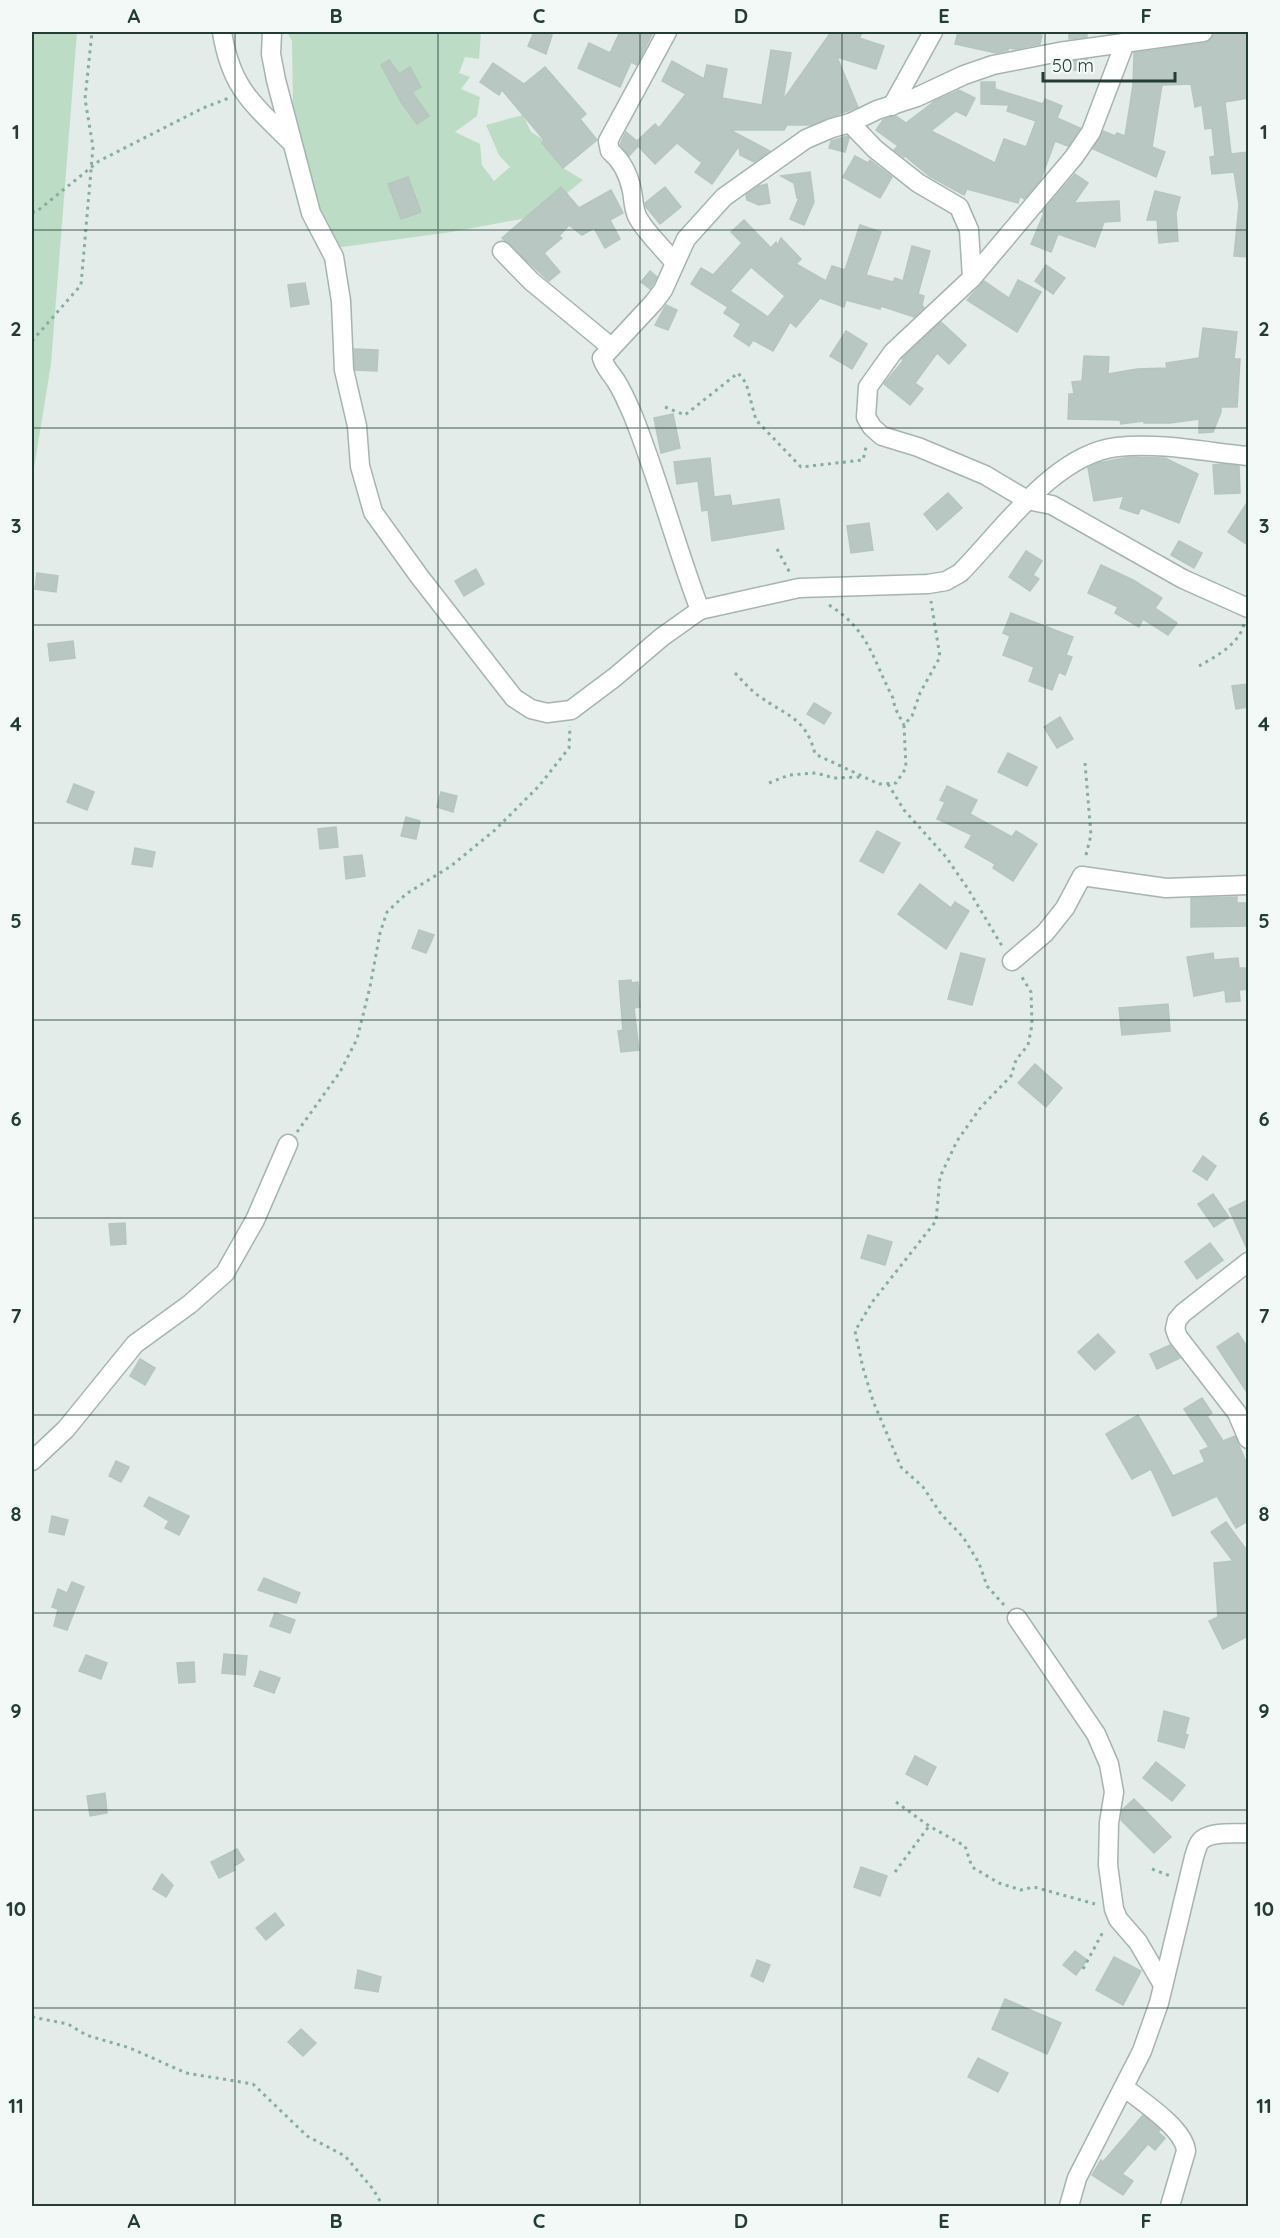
<svg xmlns="http://www.w3.org/2000/svg" width="1280" height="2238" font-family="Quicksand,sans-serif">
	<rect width="100%" height="100%" fill="#e3ece8"/>
	<!-- green -->
	<g fill="#bddcc5">
		<polygon points="32,32 77,32 51,364 32,480"/>
		<polygon points="287,32 481,32 479,59 465,57 459,73 470,77 461,89 480,97 477,116 455,132 480,144 482,165 494,181 510,167 499,155 486,125 523,115 531,132 544,140 542,143 563,168 583,180 566,194 575,209 451,232 320,250 305,218 286,132 293,108 292,41"/>
	</g>
	<!-- building -->
	<g fill="#b8c7c1" stroke="#b6c6bf" stroke-width="1.5" fill-rule="evenodd">
		<polygon points="534,32 541,32 552,35 546,54 528,46"/>
		<polygon points="620,32 653,32 637,65 631,62 620,87 578,68 589,43 610,53"/>
		<polygon points="831,32 863,32 859,38 884,46 876,69 837,57 858,107 811,125 787,125 784,130 730,130 770,151 754,162 740,155 739,146 712,184 695,172 702,163 677,143 655,164 638,146 629,156 620,145 626,132 637,141 655,124 659,128 686,94 662,81 672,61 704,79 707,65 727,69 722,98 762,105 771,50 791,53 783,100"/>
		<polygon points="958,32 1005,32 1018,34 1019,32 1028,32 1042,35 1040,44 1016,49 1009,48 1008,50 996,53 955,44"/>
		<polygon points="1069,32 1087,32 1087,37 1069,39"/>
		<polygon points="1229,32 1230,34 1248,34 1248,98 1225,102 1231,154 1248,152 1248,257 1234,256 1239,205 1234,172 1212,174 1210,157 1215,156 1212,128 1205,129 1202,105 1195,107 1191,84 1162,85 1152,147 1165,152 1156,177 1093,149 1103,131 1115,136 1117,133 1125,136 1133,85 1134,53 1205,43 1210,40 1214,34"/>
		<polygon points="1087,59 1087,72 1069,69 1069,62"/>
		<polygon points="389,60 399,74 410,67 421,87 412,92 429,116 417,124 401,102 381,65"/>
		<polygon points="493,63 524,84 545,67 586,114 580,119 597,140 563,168 542,143 544,140 502,90 499,95 480,82"/>
		<polygon points="981,82 995,82 995,89 1043,104 1045,99 1062,106 1057,118 1080,128 1068,146 1055,141 1041,179 1024,199 1020,196 1018,203 967,189 964,195 929,176 905,156 904,157 894,150 898,146 876,130 883,120 891,117 896,116 906,123 935,101 959,90 975,98 966,116 956,111 931,131 995,163 1004,139 1026,147 1036,121 1007,111 1009,105 981,104"/>
		<polygon points="847,136 849,138 845,152 829,148 831,141"/>
		<polygon points="855,156 868,163 870,160 875,164 892,177 880,198 843,177"/>
		<polygon points="810,172 814,202 804,225 790,219 799,198 797,198 794,183 781,176"/>
		<polygon points="1075,174 1088,183 1074,203 1119,201 1120,221 1104,222 1095,247 1058,234 1051,252 1031,244 1044,213 1042,212"/>
		<polygon points="408,177 421,212 401,219 388,184"/>
		<polygon points="767,184 770,203 759,205 747,200 746,195 759,186"/>
		<polygon points="561,187 579,208 611,190 623,213 610,220 620,239 605,248 594,228 582,235 569,225 559,236 562,238 544,253 560,272 549,281 502,238"/>
		<polygon points="665,187 681,207 660,224 646,207 645,203"/>
		<polygon points="1155,191 1180,197 1176,213 1178,241 1159,243 1157,220 1147,220"/>
		<path d="M 744,220 L 771,248 L 776,242 L 777,246 L 781,238 L 801,259 L 796,264 L 826,281 L 832,266 L 845,270 L 860,225 L 881,232 L 866,275 L 893,282 L 895,278 L 903,281 L 912,246 L 930,251 L 918,294 L 924,296 L 922,305 L 924,308 L 914,317 L 881,306 L 880,309 L 846,300 L 844,307 L 820,298 L 796,327 L 790,322 L 773,351 L 753,340 L 749,346 L 734,336 L 741,324 L 724,313 L 728,307 L 691,284 L 701,268 L 713,275 L 742,243 L 731,232 ZM 751,267 L 785,296 L 768,317 L 730,291 Z"/>
		<polygon points="1046,265 1065,278 1053,294 1035,281"/>
		<polygon points="650,271 657,277 650,289 641,282"/>
		<polygon points="1018,280 1041,292 1017,332 967,300 984,281 1009,298"/>
		<polygon points="305,283 309,304 291,307 288,285"/>
		<polygon points="666,305 677,310 668,330 655,325"/>
		<polygon points="941,322 966,345 949,364 937,353 915,383 923,389 910,405 884,384 903,361 902,359"/>
		<polygon points="1203,328 1237,332 1234,359 1240,359 1237,407 1221,407 1221,412 1213,432 1199,433 1199,419 1170,423 1144,423 1144,421 1121,424 1120,420 1068,419 1069,394 1074,394 1072,382 1082,381 1084,356 1109,357 1108,374 1137,369 1167,368 1166,363 1199,358"/>
		<polygon points="846,331 867,344 852,369 830,356"/>
		<polygon points="354,349 378,350 377,371 355,370"/>
		<polygon points="673,414 680,448 661,453 654,418"/>
		<polygon points="1130,457 1165,458 1198,474 1179,523 1141,508 1138,514 1120,508 1124,496 1094,501 1088,468 1098,463"/>
		<polygon points="710,458 714,497 730,495 732,506 779,499 784,529 712,541 708,510 702,511 698,481 677,484 674,462"/>
		<polygon points="1221,464 1239,466 1240,493 1215,494 1213,465"/>
		<polygon points="948,493 962,508 937,530 924,514"/>
		<polygon points="1248,501 1248,545 1228,532"/>
		<polygon points="869,523 873,550 851,553 847,526"/>
		<polygon points="1179,541 1202,553 1194,568 1171,555"/>
		<polygon points="1026,551 1042,561 1033,575 1039,579 1030,591 1009,577"/>
		<polygon points="1101,565 1133,580 1162,598 1155,608 1177,623 1168,635 1143,619 1139,627 1115,613 1118,607 1088,593"/>
		<polygon points="476,569 484,584 464,596 455,581"/>
		<polygon points="37,573 58,576 56,592 35,589"/>
		<polygon points="1011,613 1073,637 1066,655 1072,657 1065,675 1059,672 1052,690 1029,681 1034,667 1003,655 1010,636 1003,633"/>
		<polygon points="73,641 75,658 50,661 48,644"/>
		<polygon points="1248,684 1248,707 1236,709 1232,686"/>
		<polygon points="814,703 831,713 824,724 807,714"/>
		<polygon points="1060,717 1073,739 1057,748 1044,727"/>
		<polygon points="1008,753 1037,767 1027,786 998,772"/>
		<polygon points="74,784 94,792 87,810 67,802"/>
		<polygon points="947,786 977,800 970,814 1012,837 1016,831 1037,844 1013,881 993,868 995,864 965,847 972,835 937,819 945,802 940,800"/>
		<polygon points="441,792 457,796 453,812 437,807"/>
		<polygon points="406,817 420,821 416,839 401,836"/>
		<polygon points="336,827 338,847 320,849 318,829"/>
		<polygon points="877,831 900,843 883,873 860,861"/>
		<polygon points="135,848 155,852 152,867 132,864"/>
		<polygon points="362,855 365,876 346,879 344,857"/>
		<polygon points="920,884 951,908 955,902 969,911 946,949 898,914"/>
		<polygon points="1237,897 1237,903 1248,903 1248,926 1191,927 1191,898"/>
		<polygon points="419,930 434,935 426,953 412,948"/>
		<polygon points="961,953 985,959 972,1005 948,999"/>
		<polygon points="1213,953 1214,960 1238,958 1239,968 1248,968 1248,989 1239,990 1240,1001 1226,1002 1225,990 1194,996 1187,957"/>
		<polygon points="631,980 631,983 638,982 640,1007 634,1008 639,1050 621,1052 618,1031 623,1030 619,981"/>
		<polygon points="1168,1004 1170,1031 1122,1035 1119,1008"/>
		<polygon points="1035,1064 1062,1088 1046,1107 1018,1083"/>
		<polygon points="1203,1156 1216,1166 1207,1180 1193,1171"/>
		<polygon points="1213,1194 1229,1217 1214,1227 1198,1204"/>
		<polygon points="1248,1200 1248,1251 1229,1209"/>
		<polygon points="125,1223 126,1244 111,1245 109,1224"/>
		<polygon points="868,1235 892,1242 885,1265 861,1258"/>
		<polygon points="1210,1243 1223,1260 1197,1279 1185,1262"/>
		<polygon points="1238,1333 1248,1348 1248,1394 1217,1347"/>
		<polygon points="1098,1334 1115,1352 1095,1370 1078,1352"/>
		<polygon points="1170,1345 1180,1358 1157,1369 1150,1354"/>
		<polygon points="140,1359 155,1368 145,1385 130,1376"/>
		<polygon points="1202,1398 1212,1413 1207,1416 1223,1441 1235,1436 1248,1467 1248,1521 1236,1528 1217,1496 1173,1516 1151,1469 1132,1479 1106,1434 1138,1415 1173,1476 1205,1462 1200,1451 1209,1447 1184,1409"/>
		<polygon points="116,1461 129,1467 121,1482 109,1476"/>
		<polygon points="149,1497 189,1516 179,1535 165,1528 169,1521 144,1506"/>
		<polygon points="52,1516 68,1520 64,1535 49,1532"/>
		<polygon points="1226,1522 1248,1552 1248,1636 1223,1649 1209,1621 1218,1617 1214,1563 1233,1561 1211,1532"/>
		<polygon points="264,1578 300,1593 296,1603 258,1590"/>
		<polygon points="72,1582 84,1587 67,1630 54,1626 58,1609 52,1607 58,1589 67,1593"/>
		<polygon points="275,1613 295,1620 290,1633 270,1626"/>
		<polygon points="224,1654 247,1656 245,1675 222,1673"/>
		<polygon points="86,1655 107,1663 101,1679 79,1671"/>
		<polygon points="194,1662 195,1682 179,1683 177,1663"/>
		<polygon points="260,1671 280,1678 274,1693 254,1686"/>
		<polygon points="1164,1711 1189,1718 1185,1734 1188,1735 1184,1748 1158,1741"/>
		<polygon points="915,1756 936,1767 927,1785 906,1774"/>
		<polygon points="1156,1762 1185,1785 1172,1801 1143,1778"/>
		<polygon points="105,1793 107,1813 90,1816 87,1796"/>
		<polygon points="1134,1799 1171,1837 1154,1853 1121,1820 1122,1810"/>
		<polygon points="237,1849 244,1860 233,1867 235,1870 219,1878 211,1862"/>
		<polygon points="861,1867 887,1876 880,1896 854,1887"/>
		<polygon points="162,1874 173,1885 166,1897 153,1889"/>
		<polygon points="275,1913 284,1925 266,1940 256,1928"/>
		<polygon points="1075,1951 1087,1960 1076,1975 1063,1965"/>
		<polygon points="1114,1957 1141,1971 1123,2005 1096,1990"/>
		<polygon points="757,1960 770,1965 763,1982 751,1976"/>
		<polygon points="358,1970 381,1977 378,1992 355,1988"/>
		<polygon points="1005,1999 1061,2023 1047,2054 992,2029"/>
		<polygon points="301,2029 316,2043 303,2056 288,2042"/>
		<polygon points="978,2058 1008,2073 998,2092 968,2077"/>
		<polygon points="1143,2115 1160,2130 1158,2132 1165,2138 1155,2150 1148,2144 1122,2174 1133,2181 1123,2195 1092,2175 1101,2160 1103,2162"/>
	</g>
	<g fill="none" stroke-linecap="round" stroke-linejoin="round">
		<!-- minor casing -->
		<g stroke="#a6b4af" stroke-width="21">
			<g id="minor">
				<path d="M 222,32 C 231,88 252,103 291,142"/>
				<path d="M 272,32 L 271,54 L 276,80 L 311,213 L 334,257 L 341,301 L 344,370 L 357,426 L 360,466 L 373,512 L 419,576 L 514,698 L 531,709 L 547,713 L 571,710 L 615,677 L 662,637 L 700,610 L 799,588 L 928,584 L 946,581 L 960,573 C 1001,532 1054,454 1117,447 C 1160,442 1206,452 1248,456"/>
				<path d="M 667,32 L 608,141 L 610,151 C 622,161 629,176 632,191 C 634,201 633,209 638,218 C 647,234 663,248 674,262"/>
				<polyline points="1125,43 1091,132 1074,157 972,278 893,352 868,387 866,417 872,427 882,436 918,447 985,475 1027,500 1052,505 1183,579 1248,608"/>
				<polyline points="892,106 933,32"/>
				<polyline points="850,123 875,149 918,183 959,207 969,230 972,278"/>
				<polyline points="502,251 531,281 611,347"/>
				<path d="M 700,610 C 676,547 659,481 634,418 C 629,406 623,392 616,381 C 610,372 605,368 602,358 L 654,302 L 663,290 L 686,239 L 724,197 L 806,139 L 832,128 L 850,123 L 877,110 L 917,97 L 964,75 L 993,65 L 1059,52 L 1203,32"/>
				<polyline points="1012,961 1045,933 1065,908 1082,876 1166,888 1248,885"/>
				<polyline points="1248,1262 1183,1313 1177,1320 1175,1329 1178,1337 1237,1413 1248,1439"/>
				<polyline points="32,1461 66,1429 135,1344 190,1304 225,1273 255,1220 288,1144"/>
				<polyline points="1017,1618 1096,1734 1109,1764 1114,1792 1109,1823 1108,1865 1114,1909 1118,1919 1138,1942 1163,1985"/>
				<path d="M 1124,2087 C 1141,2101 1184,2128 1186,2151 L 1170,2206"/>
				<path d="M 1069,2206 L 1077,2178 L 1142,2051 L 1159,2003 L 1194,1857 C 1196,1851 1198,1842 1203,1839 C 1214,1831 1236,1834 1248,1833"/>
			</g>
		</g>
		<!-- path -->
		<g stroke="#85aea1" stroke-width="3" stroke-dasharray="3 4.5" stroke-linecap="butt">
			<polyline points="32,212 36,212 99,161 203,108 229,98"/>
			<polyline points="32,341 81,285 93,147 85,99 92,32"/>
			<polyline points="665,407 685,415 738,373 746,383 756,420 801,467 863,460 866,447"/>
			<polyline points="777,549 790,573"/>
			<path d="M 829,605 C 869,630 872,658 893,698 L 895,708 L 904,725"/>
			<path d="M 1199,666 C 1217,656 1239,644 1244,624"/>
			<path d="M 735,673 C 743,681 750,690 759,696 C 786,716 806,717 815,754 L 879,784 L 896,783 L 906,768 L 904,725 L 912,716 L 920,693 L 940,657 L 931,601"/>
			<polyline points="1085,763 1091,835 1085,859"/>
			<polyline points="769,783 789,775 816,773 834,778 862,777"/>
			<polyline points="888,784 904,810 946,857 968,889 1002,946"/>
			<polyline points="297,1132 340,1072 357,1039 370,987 380,933 387,912 406,894 451,866 495,830 539,786 569,748 570,726"/>
			<polyline points="1004,1605 987,1586 979,1563 963,1537 941,1514 923,1487 901,1467 873,1401 863,1368 855,1331 873,1301 936,1221 940,1177 957,1141 981,1107 1011,1076 1016,1060 1028,1045 1032,1025 1031,992 1020,974"/>
			<polyline points="896,1802 929,1826 965,1846 972,1867 999,1883 1021,1890 1034,1887 1095,1904"/>
			<polyline points="1152,1869 1173,1877"/>
			<polyline points="895,1872 929,1826"/>
			<polyline points="1083,1969 1104,1930"/>
			<polyline points="32,2017 68,2024 86,2035 130,2048 186,2073 253,2084 307,2136 345,2156 373,2189 383,2206"/>
		</g>
		<!-- minor -->
		<use href="#minor" stroke="#fff" stroke-width="18"/>
	</g>
	<!-- grid -->
	<path fill="none" stroke="#233d36" stroke-width="1.5" stroke-opacity="0.55" d="M 235,32 L 235,2206M 438,32 L 438,2206M 640,32 L 640,2206M 842,32 L 842,2206M 1045,32 L 1045,2206M 32,230 L 1248,230M 32,428 L 1248,428M 32,625 L 1248,625M 32,823 L 1248,823M 32,1020 L 1248,1020M 32,1218 L 1248,1218M 32,1415 L 1248,1415M 32,1613 L 1248,1613M 32,1810 L 1248,1810M 32,2008 L 1248,2008"/>
	<!-- border -->
	<rect width="1280" height="2238" fill="none" stroke="#f3f9f6" stroke-width="66"/>
	<!-- scale -->
	<path d="M1043 72v9h132v-9" fill="none" stroke="#233d36" stroke-width="3"/>
	<text x="1052" y="72" font-size="18" fill="#233d36" stroke="#f3f9f6" stroke-width="4.5" paint-order="stroke">50 m</text>
	<rect x="33" y="33" width="1214" height="2172" fill="none" stroke="#233d36" stroke-width="2"/>
	<g font-size="20" text-anchor="middle" font-weight="bold" fill="#233d36">
		<text x="134" y="23">A</text>
		<text x="336" y="23">B</text>
		<text x="539" y="23">C</text>
		<text x="741" y="23">D</text>
		<text x="944" y="23">E</text>
		<text x="1146" y="23">F</text>
		<text x="16" y="139">1</text>
		<text x="1264" y="139">1</text>
		<text x="16" y="336">2</text>
		<text x="1264" y="336">2</text>
		<text x="16" y="533">3</text>
		<text x="1264" y="533">3</text>
		<text x="16" y="731">4</text>
		<text x="1264" y="731">4</text>
		<text x="16" y="928">5</text>
		<text x="1264" y="928">5</text>
		<text x="16" y="1126">6</text>
		<text x="1264" y="1126">6</text>
		<text x="16" y="1323">7</text>
		<text x="1264" y="1323">7</text>
		<text x="16" y="1521">8</text>
		<text x="1264" y="1521">8</text>
		<text x="16" y="1718">9</text>
		<text x="1264" y="1718">9</text>
		<text x="16" y="1916">10</text>
		<text x="1264" y="1916">10</text>
		<text x="16" y="2113">11</text>
		<text x="1264" y="2113">11</text>
		<text x="134" y="2228">A</text>
		<text x="336" y="2228">B</text>
		<text x="539" y="2228">C</text>
		<text x="741" y="2228">D</text>
		<text x="944" y="2228">E</text>
		<text x="1146" y="2228">F</text>
	</g>
</svg>
